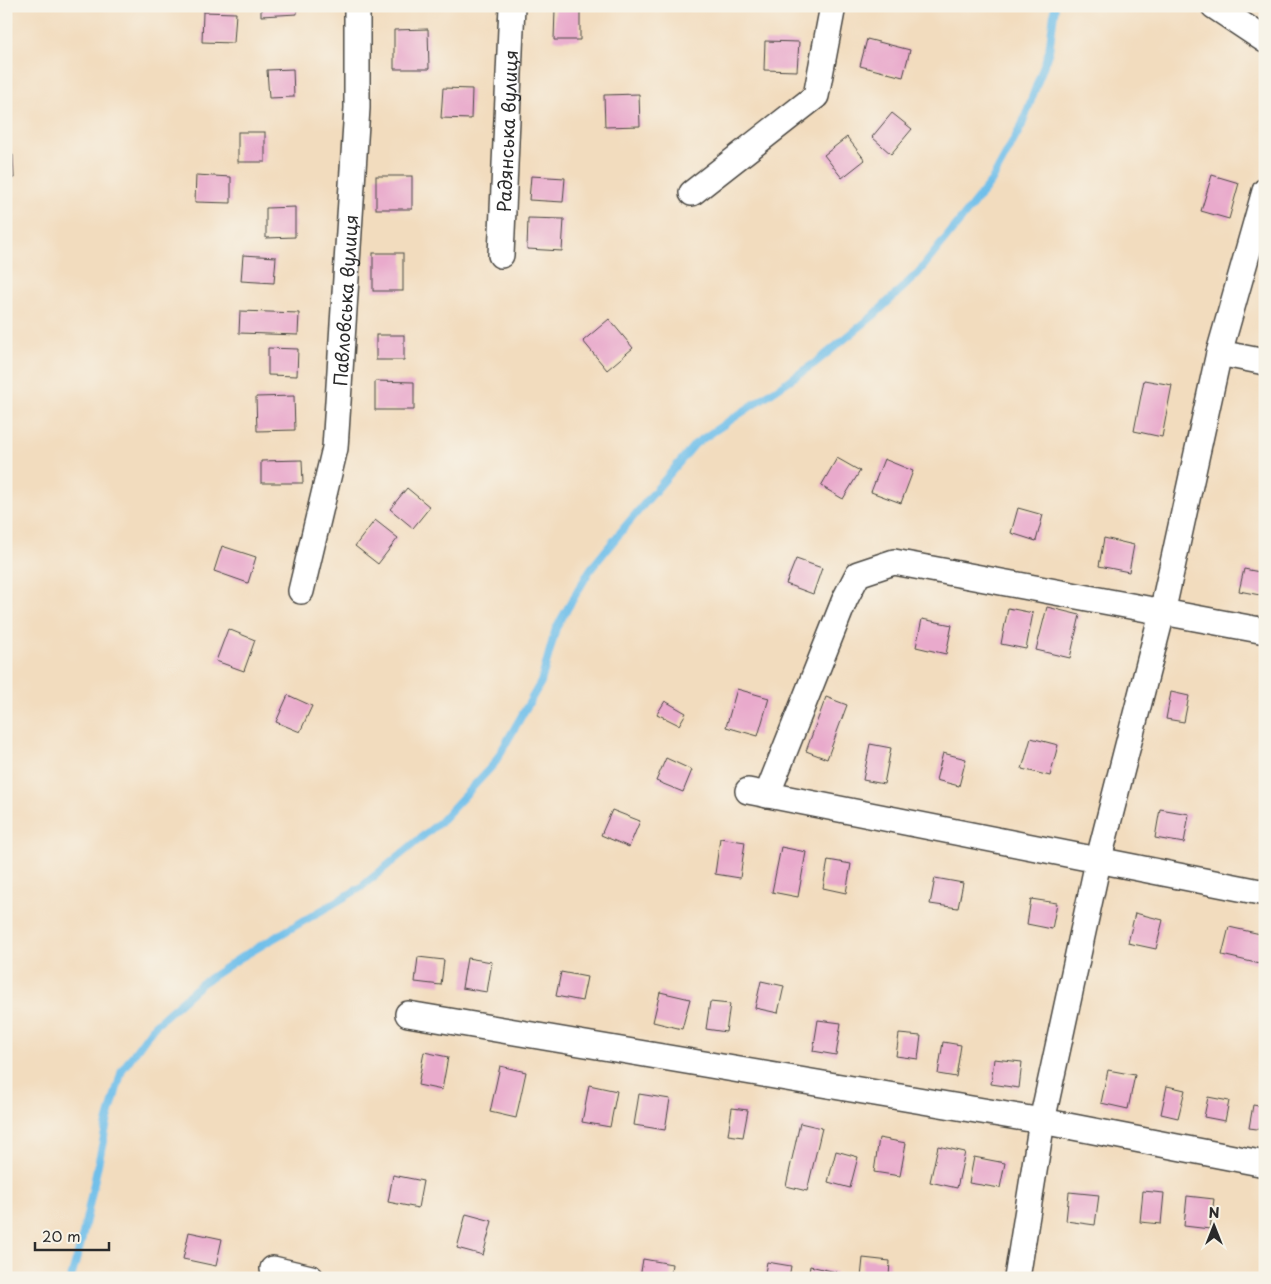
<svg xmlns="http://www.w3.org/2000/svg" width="1271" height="1284" font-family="'Playpen Sans',sans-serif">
	<rect width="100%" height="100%" fill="#f7f3e8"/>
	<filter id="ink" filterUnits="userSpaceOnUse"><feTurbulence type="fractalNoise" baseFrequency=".02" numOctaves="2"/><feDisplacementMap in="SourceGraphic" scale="10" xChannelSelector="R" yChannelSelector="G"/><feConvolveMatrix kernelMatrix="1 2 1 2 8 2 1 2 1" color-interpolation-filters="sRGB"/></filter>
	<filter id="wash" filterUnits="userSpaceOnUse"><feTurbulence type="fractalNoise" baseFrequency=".0096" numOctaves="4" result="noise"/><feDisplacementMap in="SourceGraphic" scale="20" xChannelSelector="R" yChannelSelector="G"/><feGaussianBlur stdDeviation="1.12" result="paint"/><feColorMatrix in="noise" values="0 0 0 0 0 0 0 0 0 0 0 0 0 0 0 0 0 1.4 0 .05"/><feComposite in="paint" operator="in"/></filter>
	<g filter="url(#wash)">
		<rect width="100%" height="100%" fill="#f2dcbe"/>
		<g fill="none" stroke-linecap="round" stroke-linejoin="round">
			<!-- stream -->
			<polyline stroke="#6fbfea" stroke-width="8" points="71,1278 81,1243 107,1123 122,1070 154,1026 201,984 240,958 360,888 440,822 494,764 541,682 556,628 590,570 628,523 695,444 815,363 873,316 918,273 991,182 1022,125 1049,51 1055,6"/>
		</g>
		<g id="blocks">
			<!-- building -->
			<g fill="#e9aacc">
				<polygon points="261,6 297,6 297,14 261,16"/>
				<polygon points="555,9 580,9 580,40 554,40"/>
				<polygon points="203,12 236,13 234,43 202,42"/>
				<polygon points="428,29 429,69 394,69 394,30"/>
				<polygon points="867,39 910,50 903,77 860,66"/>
				<polygon points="765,41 799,42 797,71 764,70"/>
				<polygon points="293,69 294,97 269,98 267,70"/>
				<polygon points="443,88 472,89 471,119 441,118"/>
				<polygon points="639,94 640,126 605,127 604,95"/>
				<polygon points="892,113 912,129 891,154 872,137"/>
				<rect x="238" y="132" width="27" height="30"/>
				<polygon points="847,137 865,160 842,178 824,155"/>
				<polygon points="6,155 13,155 14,178 6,178"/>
				<polygon points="196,175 231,177 231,203 195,202"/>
				<polygon points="1212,175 1239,183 1229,219 1201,211"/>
				<rect x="376" y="176" width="36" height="33"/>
				<polygon points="531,176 565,178 563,202 529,200"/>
				<polygon points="295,207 295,237 266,238 266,208"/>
				<polygon points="528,218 564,219 562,251 527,249"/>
				<rect x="373" y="253" width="30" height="38"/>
				<polygon points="243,255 276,257 274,283 241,281"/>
				<polygon points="240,311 299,313 298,335 239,333"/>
				<polygon points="609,319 633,348 607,370 583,341"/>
				<rect x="376" y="335" width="28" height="25"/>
				<polygon points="268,348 298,349 297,376 268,375"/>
				<polygon points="1144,380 1172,385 1162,437 1134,431"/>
				<polygon points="375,381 414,382 414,410 375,410"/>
				<polygon points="294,396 295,430 257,431 256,397"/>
				<polygon points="837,458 860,471 843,499 821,486"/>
				<polygon points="884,459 913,471 901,503 871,492"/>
				<polygon points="302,460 303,483 261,483 261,461"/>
				<polygon points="407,488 430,507 413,528 390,509"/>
				<polygon points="1018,508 1043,515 1036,541 1011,533"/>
				<polygon points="375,520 398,538 378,564 355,546"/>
				<polygon points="1104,538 1134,545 1129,572 1099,566"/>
				<polygon points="222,546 256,557 248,583 214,571"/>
				<polygon points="796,559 822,568 813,594 786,584"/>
				<polygon points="1244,569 1265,573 1265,596 1239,591"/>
				<polygon points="1047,607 1080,615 1070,658 1036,650"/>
				<polygon points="1008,608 1033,613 1026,649 1001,644"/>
				<polygon points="922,619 952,625 946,654 916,647"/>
				<polygon points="228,629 255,640 244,671 216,661"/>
				<polygon points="737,689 769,698 758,736 726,727"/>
				<polygon points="1171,692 1189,696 1184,722 1166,719"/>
				<polygon points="288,695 312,706 300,732 276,722"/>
				<polygon points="826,697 847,705 827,759 806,751"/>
				<polygon points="665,701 686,713 679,725 657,714"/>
				<polygon points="1031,738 1058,745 1050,776 1022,769"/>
				<polygon points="870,744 891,748 884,784 863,780"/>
				<polygon points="943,753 966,759 959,786 936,780"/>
				<polygon points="666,758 692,770 683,792 656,781"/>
				<polygon points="1160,809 1189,814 1184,843 1155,838"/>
				<polygon points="612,810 640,821 629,847 601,835"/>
				<polygon points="720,838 745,842 740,878 715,874"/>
				<polygon points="781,847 806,852 798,897 772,892"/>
				<polygon points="828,860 851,864 846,893 823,888"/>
				<polygon points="935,878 963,883 958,908 930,904"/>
				<polygon points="1031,899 1057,903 1052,929 1027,924"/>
				<polygon points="1135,913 1163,920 1156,949 1128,943"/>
				<polygon points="1229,927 1265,935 1265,946 1260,964 1222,955"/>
				<polygon points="418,957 444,960 441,985 415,982"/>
				<polygon points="467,958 492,962 487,992 462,988"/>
				<polygon points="561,972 587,977 582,1001 556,996"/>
				<polygon points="761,981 784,986 778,1013 755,1008"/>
				<polygon points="660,992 690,999 682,1029 653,1022"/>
				<polygon points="710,1002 730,1004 726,1032 706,1029"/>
				<polygon points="818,1020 841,1023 836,1055 813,1051"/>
				<polygon points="899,1034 921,1036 918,1059 896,1056"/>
				<polygon points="943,1042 961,1045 956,1077 938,1074"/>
				<polygon points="424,1052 448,1057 442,1090 418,1085"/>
				<polygon points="994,1059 1022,1062 1019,1088 991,1084"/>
				<polygon points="500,1066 526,1072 516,1118 490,1112"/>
				<polygon points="1108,1070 1135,1075 1128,1109 1101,1103"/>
				<polygon points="589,1085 617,1091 610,1127 582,1122"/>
				<polygon points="1167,1086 1185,1090 1178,1118 1161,1114"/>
				<polygon points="639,1094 670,1099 665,1130 634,1125"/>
				<polygon points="1208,1097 1229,1101 1225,1121 1204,1117"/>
				<polygon points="1253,1105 1265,1107 1265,1130 1249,1128"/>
				<polygon points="732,1108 748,1110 743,1137 728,1135"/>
				<polygon points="800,1123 822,1128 807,1191 786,1186"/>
				<polygon points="879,1138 906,1143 900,1176 874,1172"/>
				<polygon points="938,1146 965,1152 957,1188 930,1182"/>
				<polygon points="836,1151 858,1157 850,1188 828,1182"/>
				<polygon points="974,1157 1005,1163 1000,1188 969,1183"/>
				<polygon points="393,1175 423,1181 418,1208 388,1202"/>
				<polygon points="1143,1191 1164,1193 1161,1224 1140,1222"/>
				<polygon points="1069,1192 1099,1195 1095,1225 1066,1221"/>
				<polygon points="1187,1196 1214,1199 1210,1229 1184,1226"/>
				<polygon points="466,1214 492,1221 483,1255 457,1248"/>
				<polygon points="189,1232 222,1239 216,1266 183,1259"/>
				<polygon points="863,1258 890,1261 889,1278 861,1278"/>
				<polygon points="643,1259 672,1264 670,1278 640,1278"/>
				<polygon points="767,1262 791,1266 789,1278 764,1278"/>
				<polygon points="810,1266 836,1272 834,1278 808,1278"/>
			</g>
		</g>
	</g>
	<g filter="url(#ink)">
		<use href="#blocks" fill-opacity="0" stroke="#494641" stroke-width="1"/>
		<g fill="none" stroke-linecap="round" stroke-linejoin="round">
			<!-- minor casing -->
			<g stroke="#494641" stroke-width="28">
				<g id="minor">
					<polyline points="1214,6 1265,40"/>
					<polyline points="692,193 816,96 833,6"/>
					<path id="s1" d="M 501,255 L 512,6"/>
					<polyline points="1219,353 1265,191"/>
					<path id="s2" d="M 301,591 L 335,448 L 357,108 L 357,6"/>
					<polyline points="748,791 1265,893"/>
					<polyline points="767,795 845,599 858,574 894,562 1265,631"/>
					<polyline points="408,1014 1042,1121 1265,1164"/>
					<polyline points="273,1269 311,1278"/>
					<polyline points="1017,1278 1042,1121 1098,862 1162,613 1219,353 1265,362"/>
				</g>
			</g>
			<!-- minor -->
			<use href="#minor" stroke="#fff" stroke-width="25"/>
		</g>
	</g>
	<g text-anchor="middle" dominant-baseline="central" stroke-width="5" stroke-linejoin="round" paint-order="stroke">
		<!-- street labels -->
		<g font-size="18" fill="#2b2b2b" stroke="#f7f3e8">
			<text stroke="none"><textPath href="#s1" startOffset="124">Радянська вулиця</textPath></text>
			<text stroke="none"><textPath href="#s2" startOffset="295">Павловська вулиця</textPath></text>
		</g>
	</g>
	<!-- margin -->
	<rect width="1271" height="1284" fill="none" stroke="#f7f3e8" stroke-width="25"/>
	<!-- north arrow -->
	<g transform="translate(1214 1226)" stroke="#f7f3e8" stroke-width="4" paint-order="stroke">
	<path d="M0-4L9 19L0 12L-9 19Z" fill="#2b2b2b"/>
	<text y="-8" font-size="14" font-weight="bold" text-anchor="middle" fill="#2b2b2b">N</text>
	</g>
	<!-- scale -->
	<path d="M35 1242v8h74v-8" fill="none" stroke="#2b2b2b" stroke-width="2.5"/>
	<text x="42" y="1242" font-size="15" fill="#2b2b2b" stroke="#f7f3e8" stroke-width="4" paint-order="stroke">20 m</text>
</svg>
